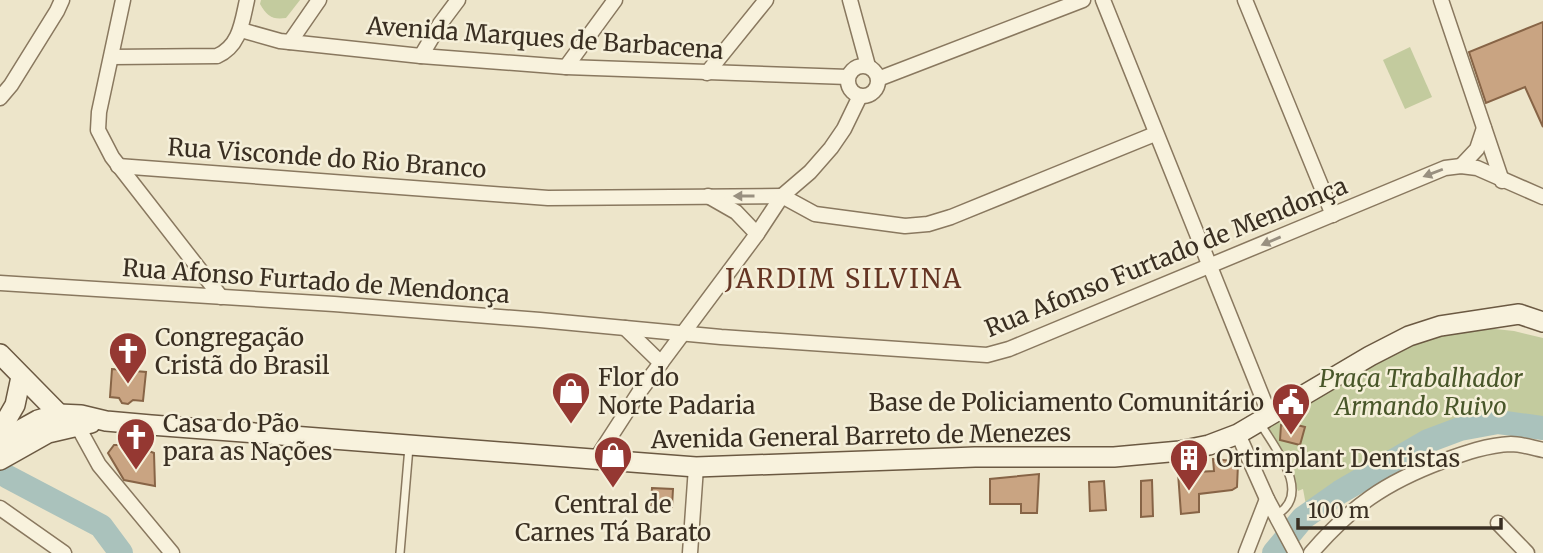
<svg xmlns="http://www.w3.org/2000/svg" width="1543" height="553" font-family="Merriweather,serif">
	<rect width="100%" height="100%" fill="#ede5ca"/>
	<!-- green -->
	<g fill="#c3cb9e">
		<path d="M 261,0 L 300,0 L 286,18 C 272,20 267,16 260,4 Z"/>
		<polygon points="1410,47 1432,97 1405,109 1383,60"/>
		<polygon points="1486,328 1514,331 1543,338 1543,420 1498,418 1460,426 1398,453 1349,478 1306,505 1303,489 1298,491 1284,456 1267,425 1395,351 1427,339 1459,331"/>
	</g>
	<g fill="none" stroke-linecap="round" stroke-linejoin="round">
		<!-- river -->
		<g stroke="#aac2bc" stroke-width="24">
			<polyline points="8,477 101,526 121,553"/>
			<polyline points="1274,553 1303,518 1340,492 1428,441 1460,429 1498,422 1543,428"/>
		</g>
	</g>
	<!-- building -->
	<g fill="#c9a482" stroke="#876446" stroke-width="2">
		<polygon points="1543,22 1543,127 1525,87 1486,103 1469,52"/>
		<polygon points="112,369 146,372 143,401 133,400 128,404 122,403 119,398 110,397"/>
		<polygon points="1289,423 1305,427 1300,445 1280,440 1281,425 1288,426"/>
		<polygon points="114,445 124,445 127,449 139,447 154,453 155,486 124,480 108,453"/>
		<polygon points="1213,459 1233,461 1238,464 1237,487 1232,490 1199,494 1199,512 1181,514 1178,473 1214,471"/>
		<polygon points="1039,474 1037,513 1021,513 1021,504 990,504 990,479"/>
		<polygon points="1152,480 1153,516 1141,517 1141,481"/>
		<polygon points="1104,481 1106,510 1090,511 1089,482"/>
		<polygon points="652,488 673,489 672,507 651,505"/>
	</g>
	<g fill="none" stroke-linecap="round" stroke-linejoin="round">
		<!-- lane casing -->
		<g stroke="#89785f" stroke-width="10">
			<g id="lane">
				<path d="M 1260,423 C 1274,447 1314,494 1276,515"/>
				<polyline points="400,553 409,447"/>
			</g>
		</g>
		<!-- street casing -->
		<g stroke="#89785f" stroke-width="17">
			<g id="street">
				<polyline points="123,0 99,112 98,130 112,157 221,297"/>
				<polyline points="850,0 868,66"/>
				<polyline points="1103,0 1270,416"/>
				<polyline points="1245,0 1333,215"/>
				<polyline points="1441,0 1502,181"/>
				<polyline points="241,30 280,41 421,56 566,67 848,77"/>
				<polyline points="290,42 319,0"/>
				<polyline points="421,56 440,24 458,0"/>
				<path d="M 112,57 L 217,56 C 240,46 242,22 247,0"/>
				<circle cx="863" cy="81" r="15"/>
				<polyline points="566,67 615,0"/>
				<polyline points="707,73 766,0"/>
				<polyline points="878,79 1083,0"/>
				<polyline points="0,98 11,85 57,11 62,0"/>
				<polyline points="118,166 548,198 782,196 815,214 905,226 928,224 951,217 1155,134"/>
				<polyline points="1461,166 1477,149 1484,128"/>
				<polyline points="708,196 736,212 757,234"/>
				<polyline points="0,283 334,304 540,320 721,337 987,355 1009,349 1445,168 1461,166 1477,168 1543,197"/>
				<polyline points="625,328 661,363"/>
				<polyline points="71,422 77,425 99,465 172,553"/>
				<polyline points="1238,434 1267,499 1296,553"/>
				<polyline points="596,459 640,391 757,234 782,196 810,172 831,148 844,129 860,96"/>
				<polyline points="0,508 64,553"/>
				<polyline points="1498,523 1527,553"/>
				<polyline points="690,553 696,467"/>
				<polyline points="1246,553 1267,499"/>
				<path d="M 1311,553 C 1352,506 1384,483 1443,461 C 1465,453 1487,445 1511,444 C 1521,444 1533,448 1543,450"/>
			</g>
		</g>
		<!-- secondary casing -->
		<g stroke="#6b5942" stroke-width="22">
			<g id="secondary">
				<polyline points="0,354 59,414"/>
				<polyline points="0,431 15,405 21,377"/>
				<polyline points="0,441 38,420 59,414 81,415 106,421 151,425 696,467 975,457 1114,457 1180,451 1209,445 1238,434 1370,356 1409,336 1440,326 1519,314 1543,322"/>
				<polyline points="0,460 48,433 91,423"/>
			</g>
		</g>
		<!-- lane -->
		<use href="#lane" stroke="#f8f2dd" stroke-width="7"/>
		<!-- street -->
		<use href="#street" stroke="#f8f2dd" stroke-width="14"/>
		<!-- secondary -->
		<use href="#secondary" stroke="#f8f2dd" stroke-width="19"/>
	</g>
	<!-- one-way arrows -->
	<defs><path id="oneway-solid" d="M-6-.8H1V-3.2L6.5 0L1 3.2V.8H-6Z" transform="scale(1.75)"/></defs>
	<g fill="#999080">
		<use href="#oneway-solid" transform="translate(1433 173) rotate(159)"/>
		<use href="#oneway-solid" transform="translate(744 196) rotate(180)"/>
		<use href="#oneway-solid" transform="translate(1271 241) rotate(157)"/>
	</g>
	<!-- icons -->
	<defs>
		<g id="church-pin" transform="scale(2.0125)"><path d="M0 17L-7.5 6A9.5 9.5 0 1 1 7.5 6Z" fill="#953832" stroke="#f5efd9"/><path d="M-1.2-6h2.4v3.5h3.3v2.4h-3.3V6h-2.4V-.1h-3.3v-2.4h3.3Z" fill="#fff"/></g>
		<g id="shop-pin" transform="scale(2.0125)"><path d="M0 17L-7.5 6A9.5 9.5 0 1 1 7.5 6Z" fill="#953832" stroke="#f5efd9"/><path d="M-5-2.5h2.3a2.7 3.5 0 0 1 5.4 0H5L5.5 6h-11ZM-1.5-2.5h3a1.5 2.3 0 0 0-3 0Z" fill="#fff"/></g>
		<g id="civic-pin" transform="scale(2.0125)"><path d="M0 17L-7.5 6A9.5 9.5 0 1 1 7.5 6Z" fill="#953832" stroke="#f5efd9"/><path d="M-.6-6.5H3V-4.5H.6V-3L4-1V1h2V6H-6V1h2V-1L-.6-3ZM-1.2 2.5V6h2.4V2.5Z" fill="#fff"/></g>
		<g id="building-pin" transform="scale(2.0125)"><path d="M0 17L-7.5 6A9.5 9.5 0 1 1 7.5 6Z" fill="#953832" stroke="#f5efd9"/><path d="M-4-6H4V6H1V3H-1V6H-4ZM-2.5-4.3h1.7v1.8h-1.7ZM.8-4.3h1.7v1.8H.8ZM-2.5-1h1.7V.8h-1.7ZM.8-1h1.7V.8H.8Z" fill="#fff"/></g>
	</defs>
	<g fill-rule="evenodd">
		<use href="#church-pin" x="128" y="351"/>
		<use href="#shop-pin" x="571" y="391"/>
		<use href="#civic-pin" x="1291" y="402"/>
		<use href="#church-pin" x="136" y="437"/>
		<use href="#shop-pin" x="613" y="455"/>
		<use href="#building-pin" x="1189" y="458"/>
	</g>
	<g text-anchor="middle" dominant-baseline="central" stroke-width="5" stroke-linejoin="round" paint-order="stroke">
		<!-- street labels -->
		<g font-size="24" fill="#3a2f22" stroke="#f5efd9">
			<text transform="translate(545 38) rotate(4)">Avenida Marques de Barbacena</text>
			<text transform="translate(327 158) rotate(4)">Rua Visconde do Rio Branco</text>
			<text transform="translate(1166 257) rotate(-22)">Rua Afonso Furtado de Mendonça</text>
			<text transform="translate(316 281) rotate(4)">Rua Afonso Furtado de Mendonça</text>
			<text transform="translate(861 436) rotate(-1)">Avenida General Barreto de Menezes</text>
		</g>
		<!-- poi labels -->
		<g font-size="24" fill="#3a2f22" stroke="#f5efd9" text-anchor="start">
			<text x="155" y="337">Congregação<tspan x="155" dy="28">Cristã do Brasil</tspan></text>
			<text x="598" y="377">Flor do<tspan x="598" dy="28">Norte Padaria</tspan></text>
			<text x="1264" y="402" text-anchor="end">Base de Policiamento Comunitário</text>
			<text x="163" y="423">Casa do Pão<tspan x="163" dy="28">para as Nações</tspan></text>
			<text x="1216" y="458">Ortimplant Dentistas</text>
			<text x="613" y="504" text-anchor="middle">Central de<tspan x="613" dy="28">Carnes Tá Barato</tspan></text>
		</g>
		<!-- park labels -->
		<g font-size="24" font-style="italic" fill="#485629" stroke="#f5efd9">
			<text x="1421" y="378">Praça Trabalhador<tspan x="1421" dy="28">Armando Ruivo</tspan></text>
		</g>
		<!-- neighbourhood labels -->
		<g font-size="26" letter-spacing="2" fill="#653523" stroke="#f5efd9">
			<text x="844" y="278">JARDIM SILVINA</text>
		</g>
	</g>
	<!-- scale -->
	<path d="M1298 518v10h203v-10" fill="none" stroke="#3a2f22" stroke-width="3.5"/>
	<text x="1308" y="518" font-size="21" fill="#3a2f22" stroke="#f5efd9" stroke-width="5" paint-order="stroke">100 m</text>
</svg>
